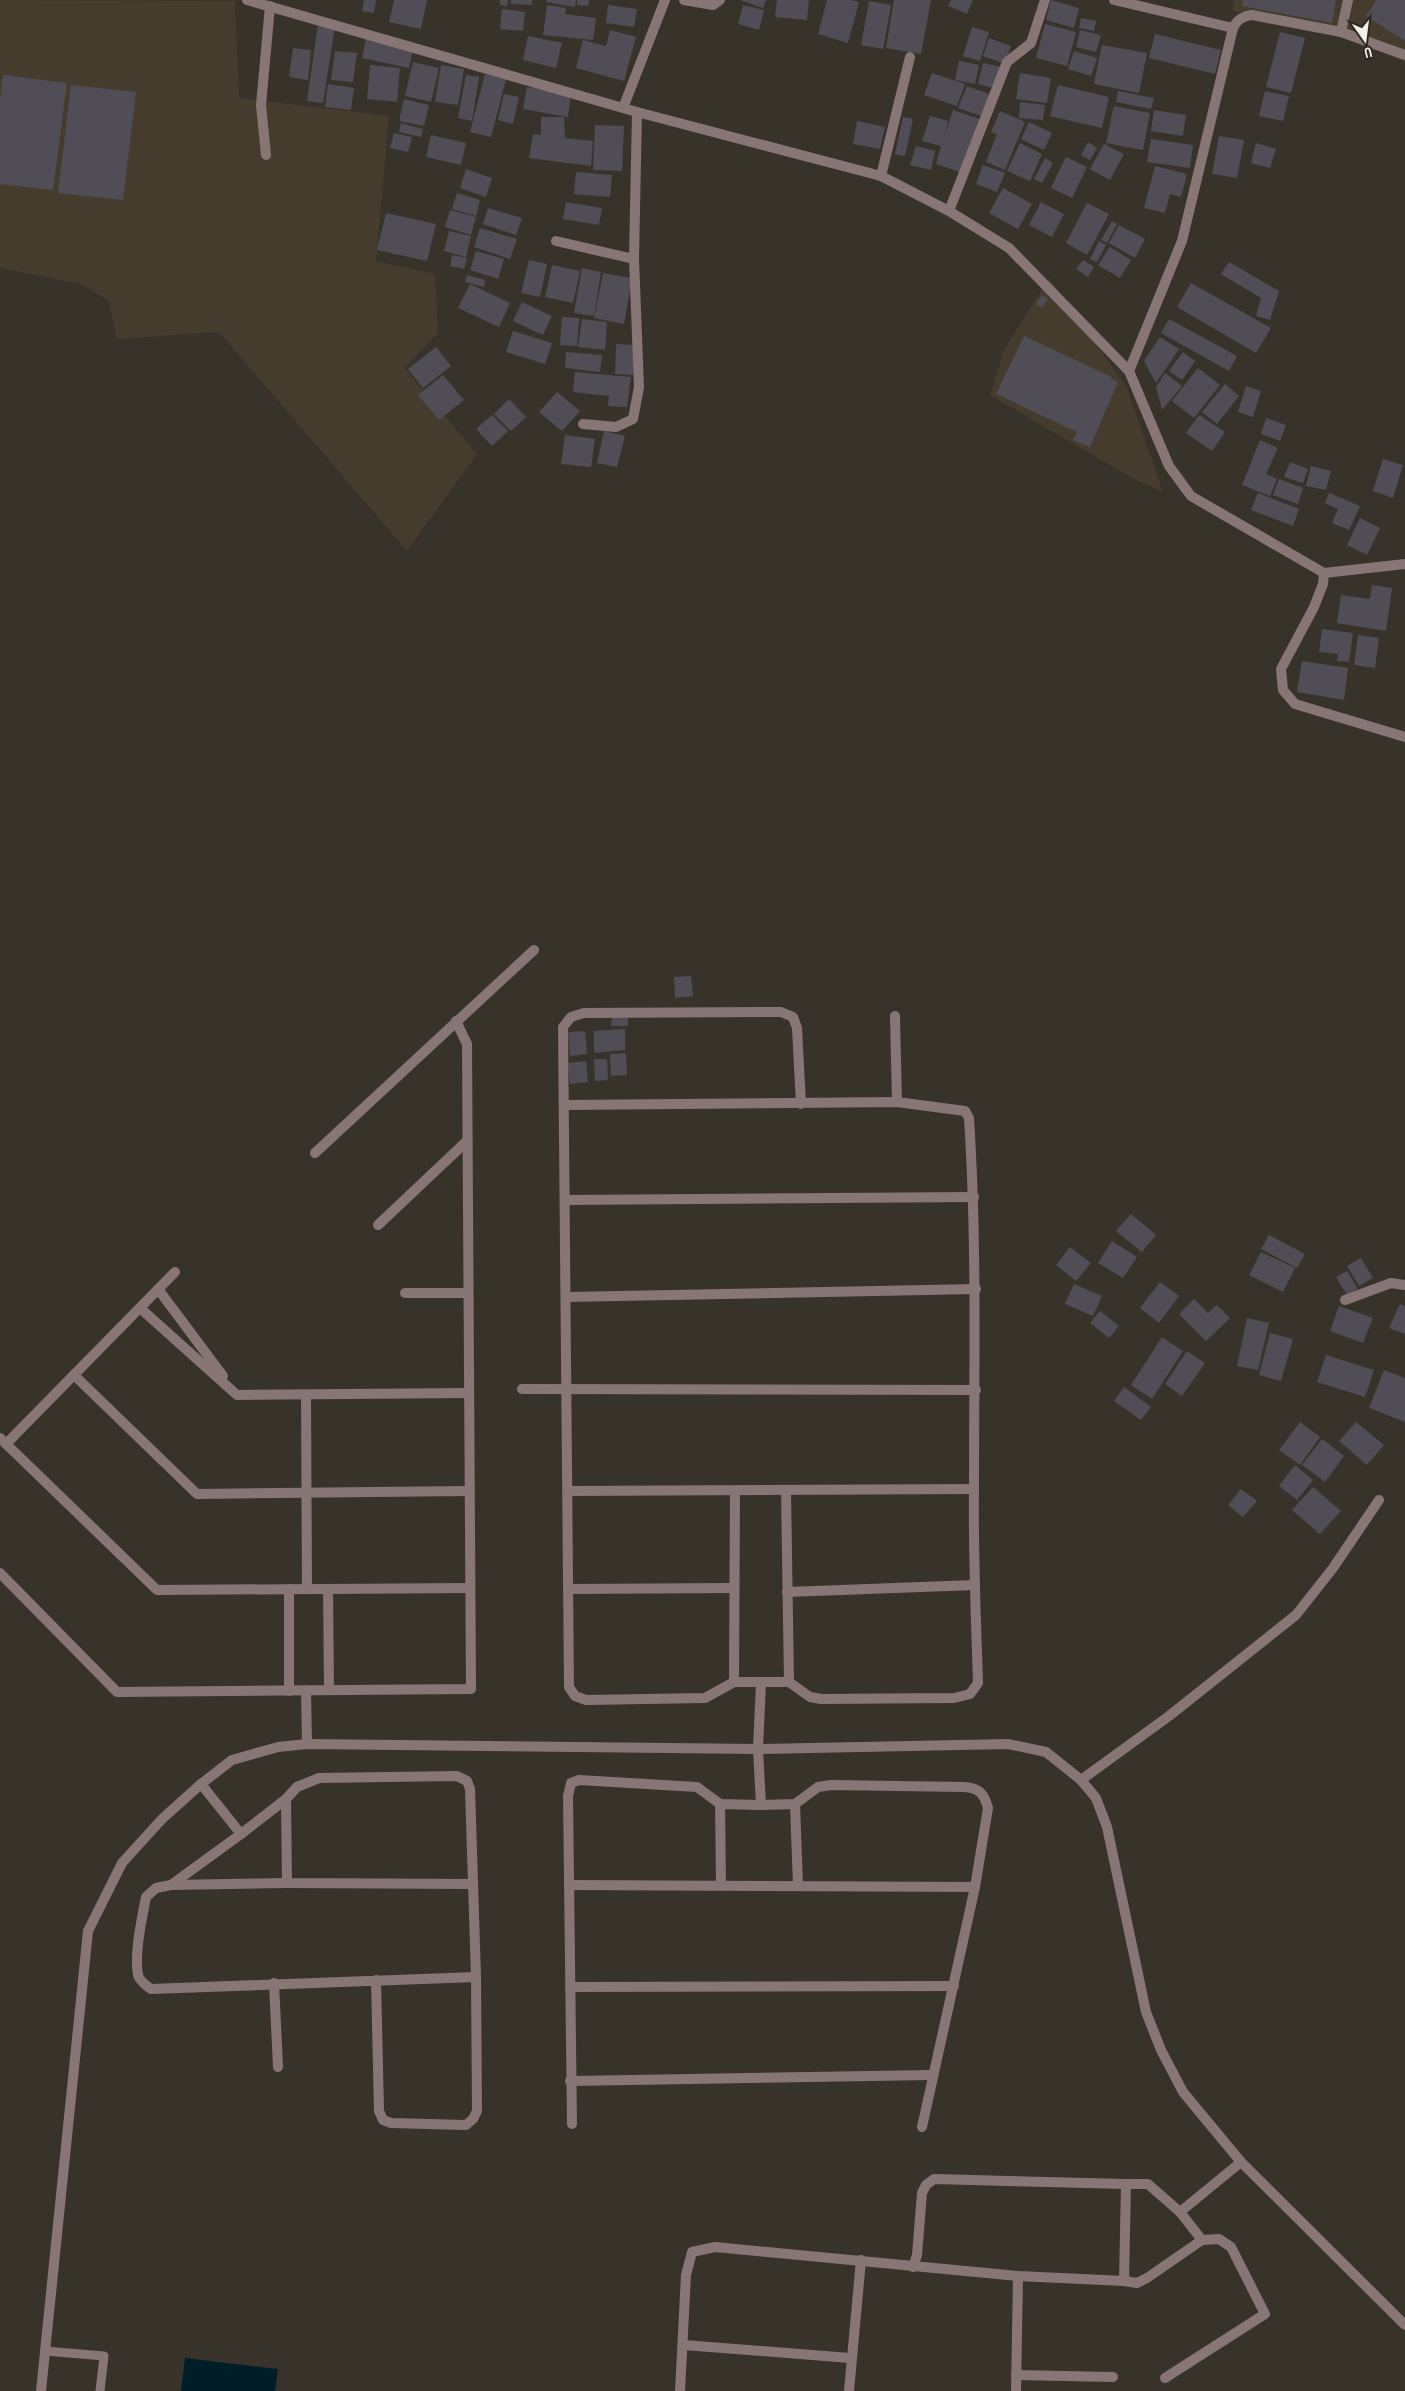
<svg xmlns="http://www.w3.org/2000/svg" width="1405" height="2391" font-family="'PT Sans Narrow',sans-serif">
	<rect width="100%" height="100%" fill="#38332a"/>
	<!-- built -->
	<g fill="#453c2e">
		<polygon points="0,0 235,1 239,98 389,116 376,261 435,274 438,333 404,368 477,454 407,551 219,332 117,339 108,300 81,284 0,268"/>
		<polygon points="1234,0 1405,0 1405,62 1318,26 1232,11"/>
		<polygon points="1049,278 1127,388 1163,492 1134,479 990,395 1004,350"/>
	</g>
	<!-- water -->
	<polygon fill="#001e28" points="185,2358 278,2369 275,2391 181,2391"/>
	<!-- building -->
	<g fill="#504d56">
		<polygon points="364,0 376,0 374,13 362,11"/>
		<polygon points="394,0 427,0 421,29 389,22"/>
		<polygon points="500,0 508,0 507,6 500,5"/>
		<polygon points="511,0 532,0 532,5 511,4"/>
		<polygon points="547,0 576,0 575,7 546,2"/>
		<polygon points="577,0 589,0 588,6 577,5"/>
		<polygon points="740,0 766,0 763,8"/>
		<polygon points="777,0 809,0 807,20 775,17"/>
		<polygon points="827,0 851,0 859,2 848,43 818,34"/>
		<polygon points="894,0 931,0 921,54 886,48"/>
		<polygon points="951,0 973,0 967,14 948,6"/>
		<polygon points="1051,0 1079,8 1074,28 1046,20"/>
		<polygon points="1243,0 1336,0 1332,23 1242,6"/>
		<polygon points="1376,0 1405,0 1405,41 1366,16"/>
		<polygon points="869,1 891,5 883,49 861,45"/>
		<polygon points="547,5 566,8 565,14 596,18 593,40 543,35"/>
		<polygon points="608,5 637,9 634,27 606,23"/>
		<polygon points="743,5 764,10 759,30 738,24"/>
		<polygon points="502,9 525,12 523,31 500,29"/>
		<polygon points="1081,18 1096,21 1094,31 1079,28"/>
		<polygon points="318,24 335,26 323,103 307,101"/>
		<polygon points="1045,24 1076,32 1067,66 1036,58"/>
		<polygon points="972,27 989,32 980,61 963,56"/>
		<polygon points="610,30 636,37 624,81 576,68 583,40 606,46"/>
		<polygon points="1080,30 1101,35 1096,52 1076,47"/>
		<polygon points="1280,32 1305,38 1291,93 1266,87"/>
		<polygon points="1155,34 1221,50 1215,74 1149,58"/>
		<polygon points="528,36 562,43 556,68 523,60"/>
		<polygon points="989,38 1011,46 1005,64 983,56"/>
		<polygon points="366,39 413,48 409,68 362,58"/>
		<polygon points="1102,45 1147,53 1139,93 1094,84"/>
		<polygon points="293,48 311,50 308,80 289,77"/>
		<polygon points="335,51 357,53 353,82 331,80"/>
		<polygon points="1074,51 1097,58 1091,76 1068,69"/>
		<polygon points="959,61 979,65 975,84 955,80"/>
		<polygon points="413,62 439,68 431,102 405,96"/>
		<polygon points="983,63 1002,67 996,89 978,84"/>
		<polygon points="370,65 400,68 397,102 367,99"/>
		<polygon points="441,65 464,69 458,105 435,102"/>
		<polygon points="932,73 965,84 957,106 924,95"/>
		<polygon points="1020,73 1051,78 1047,103 1016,99"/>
		<polygon points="485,74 506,79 491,137 470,132"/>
		<polygon points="3,75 67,83 53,190 0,184 0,100"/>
		<polygon points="466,75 479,77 472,121 458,118"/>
		<polygon points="328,84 354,88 351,110 325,107"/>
		<polygon points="71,85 136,92 123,200 58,193"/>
		<polygon points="1058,85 1109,97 1102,128 1050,116"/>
		<polygon points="967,86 992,95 984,117 958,108"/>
		<polygon points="527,87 571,94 568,117 523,109"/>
		<polygon points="1118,91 1154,98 1151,109 1116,102"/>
		<polygon points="1265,91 1289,96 1283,121 1259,116"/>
		<polygon points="504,94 519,97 513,124 498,120"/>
		<polygon points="404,99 429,105 424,126 399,121"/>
		<polygon points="1020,102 1045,105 1043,120 1019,118"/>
		<polygon points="1114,106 1150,113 1143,150 1106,143"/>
		<polygon points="953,110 980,119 963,173 936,164 941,146 922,141 930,116 948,121 944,138"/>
		<polygon points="1154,110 1186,115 1183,136 1151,131"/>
		<polygon points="1000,111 1025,122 1005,170 986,162 997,134 991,132"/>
		<polygon points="541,117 564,117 565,138 593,141 591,166 529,158 533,134 541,135"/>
		<polygon points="903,117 913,119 905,156 895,154"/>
		<polygon points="857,121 885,127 880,149 853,144"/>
		<polygon points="1029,122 1052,133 1044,150 1021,139"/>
		<polygon points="401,123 423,129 421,137 399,132"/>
		<polygon points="595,125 624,126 622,171 593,170"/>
		<polygon points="394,133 412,137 408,152 390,148"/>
		<polygon points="431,135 466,143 461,165 426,157"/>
		<polygon points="1219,136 1244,140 1237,178 1212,174"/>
		<polygon points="1151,139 1193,145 1190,168 1147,162"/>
		<polygon points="1088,142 1097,148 1090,160 1081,155"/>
		<polygon points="1020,143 1042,154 1030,181 1007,171"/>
		<polygon points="1256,143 1276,149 1270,168 1251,163"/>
		<polygon points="1104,144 1124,154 1110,180 1090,169"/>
		<polygon points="916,146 935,151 931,170 910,165"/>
		<polygon points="1066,157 1087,167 1072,198 1051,188"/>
		<polygon points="1045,158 1053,163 1042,183 1034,179"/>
		<polygon points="983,165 1005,173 997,192 976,184"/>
		<polygon points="1155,166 1187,174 1181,197 1170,194 1165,213 1144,208"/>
		<polygon points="466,169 492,178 486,197 460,188"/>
		<polygon points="576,172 612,175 610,197 574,194"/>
		<polygon points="1003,188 1032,204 1018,229 989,213"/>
		<polygon points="457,193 480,200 476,216 452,209"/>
		<polygon points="566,202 602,208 599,225 563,219"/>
		<polygon points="1041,202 1064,214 1052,237 1029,225"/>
		<polygon points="1087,203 1109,214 1087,255 1066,243"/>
		<polygon points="488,208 522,218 516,235 483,224"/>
		<polygon points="450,210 476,217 471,235 445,227"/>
		<polygon points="386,213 436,224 427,261 377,250"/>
		<polygon points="1112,221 1117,224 1107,243 1101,240"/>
		<polygon points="1119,225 1145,239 1135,258 1109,243"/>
		<polygon points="480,228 517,239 510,259 474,247"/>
		<polygon points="449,231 471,236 466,257 444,251"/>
		<polygon points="1099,241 1106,245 1097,262 1090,259"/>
		<polygon points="1110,247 1131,260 1120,278 1098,265"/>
		<polygon points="476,251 504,259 498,279 470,270"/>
		<polygon points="452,255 467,258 464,269 450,266"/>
		<polygon points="529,260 547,264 540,297 521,293"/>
		<polygon points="1083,260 1094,267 1088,277 1076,269"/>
		<polygon points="1229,262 1279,291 1270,320 1256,316 1261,298 1221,274"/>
		<polygon points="552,265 580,271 573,303 545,297"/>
		<polygon points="582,268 601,272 594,316 574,313"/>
		<polygon points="603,273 632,278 624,324 594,318"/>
		<polygon points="467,275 485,280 484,287 465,282"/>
		<polygon points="1191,283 1271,328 1256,353 1177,307"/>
		<polygon points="470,284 510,303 499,327 458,308"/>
		<polygon points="1042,295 1048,299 1042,308 1036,304"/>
		<polygon points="522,302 552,316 543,335 513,321"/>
		<polygon points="562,317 579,318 577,346 560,345"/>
		<polygon points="582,319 607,322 605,350 578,347"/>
		<polygon points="1169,319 1237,356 1229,371 1161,333"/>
		<polygon points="513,331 552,343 545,364 506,352"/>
		<polygon points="1024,336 1112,377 1111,379 1118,382 1090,447 1073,440 1077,432 996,394"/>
		<polygon points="1160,337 1179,349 1156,383 1144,361"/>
		<polygon points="616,344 634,345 633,375 615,374"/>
		<polygon points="436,347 451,366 423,388 408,369"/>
		<polygon points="566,352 602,355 600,372 565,368"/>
		<polygon points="1183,352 1195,361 1182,380 1169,371"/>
		<polygon points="1198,368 1220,385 1194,418 1172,401"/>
		<polygon points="575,372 631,377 627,407 608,406 609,396 573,392"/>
		<polygon points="1165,373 1182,386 1162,410 1156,387"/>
		<polygon points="443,375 464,400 439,420 418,395"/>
		<polygon points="1225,384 1239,396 1217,424 1202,412"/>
		<polygon points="1246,386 1261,391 1253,417 1238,412"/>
		<polygon points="557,392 580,411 562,431 539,412"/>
		<polygon points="509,399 526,417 511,431 494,414"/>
		<polygon points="492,415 508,431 492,446 476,429"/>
		<polygon points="1199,415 1225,432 1212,451 1186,433"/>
		<polygon points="1266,418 1286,425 1280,441 1261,434"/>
		<polygon points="604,431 625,436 617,467 597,463"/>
		<polygon points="565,435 595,439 591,467 561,464"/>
		<polygon points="1260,440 1278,448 1266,474 1277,479 1270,496 1242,485"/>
		<polygon points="1383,459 1403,465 1393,498 1373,491"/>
		<polygon points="1290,462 1308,469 1303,483 1284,477"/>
		<polygon points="1311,466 1331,471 1326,490 1306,486"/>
		<polygon points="1279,479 1303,488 1298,504 1273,495"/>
		<polygon points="1258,493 1299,509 1293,526 1251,510"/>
		<polygon points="1329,493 1360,506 1349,530 1332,523 1338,509 1325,503"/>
		<polygon points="1360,518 1380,528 1367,555 1347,545"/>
		<polygon points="1372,585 1392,588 1386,631 1337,623 1341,595 1370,599"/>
		<polygon points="1322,629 1353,633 1349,662 1337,661 1338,654 1319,652"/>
		<polygon points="1358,635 1379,638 1375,668 1354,665"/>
		<polygon points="1302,661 1348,668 1344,700 1297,692"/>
		<polygon points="691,976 693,996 675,998 674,977"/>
		<polygon points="612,1016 628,1017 628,1026 611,1026"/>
		<polygon points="625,1029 625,1050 594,1053 594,1031"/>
		<polygon points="585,1031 587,1054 570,1056 568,1032"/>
		<polygon points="626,1053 627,1075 611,1076 610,1054"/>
		<polygon points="594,1059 607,1059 608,1080 595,1081"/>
		<polygon points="586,1061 588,1082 570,1084 568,1063"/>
		<polygon points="1131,1214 1156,1235 1142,1252 1116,1231"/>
		<polygon points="1269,1235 1305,1254 1297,1268 1261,1249"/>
		<polygon points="1112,1241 1137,1257 1123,1278 1098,1263"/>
		<polygon points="1070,1247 1091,1263 1076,1281 1056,1265"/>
		<polygon points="1261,1252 1295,1268 1283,1292 1249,1275"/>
		<polygon points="1361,1258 1373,1278 1359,1286 1347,1266"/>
		<polygon points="1347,1271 1358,1289 1347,1295 1336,1277"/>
		<polygon points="1160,1282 1179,1296 1159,1323 1140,1308"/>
		<polygon points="1074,1284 1102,1296 1093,1316 1065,1304"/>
		<polygon points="1194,1299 1208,1313 1217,1305 1230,1318 1206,1341 1179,1314"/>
		<polygon points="1400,1304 1405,1306 1405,1334 1389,1328"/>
		<polygon points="1339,1306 1373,1318 1363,1343 1330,1331"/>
		<polygon points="1100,1311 1119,1326 1109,1338 1090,1323"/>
		<polygon points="1247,1318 1269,1323 1258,1370 1237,1366"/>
		<polygon points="1270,1333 1293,1339 1281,1381 1259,1375"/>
		<polygon points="1162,1337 1183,1351 1152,1399 1131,1385"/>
		<polygon points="1187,1351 1205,1363 1182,1396 1165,1384"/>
		<polygon points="1326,1355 1374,1370 1365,1397 1317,1382"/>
		<polygon points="1384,1370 1405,1378 1405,1422 1369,1408"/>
		<polygon points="1124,1387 1151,1407 1141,1420 1114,1401"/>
		<polygon points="1300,1422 1320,1437 1300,1465 1279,1450"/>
		<polygon points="1356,1422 1384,1445 1367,1465 1339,1441"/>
		<polygon points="1322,1439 1344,1456 1325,1482 1302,1465"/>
		<polygon points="1295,1465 1313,1480 1297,1500 1279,1486"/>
		<polygon points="1313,1487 1341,1511 1320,1534 1292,1510"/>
		<polygon points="1241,1489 1257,1501 1243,1517 1228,1505"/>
	</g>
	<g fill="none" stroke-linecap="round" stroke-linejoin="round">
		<!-- lane -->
		<polyline stroke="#887576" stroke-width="9" points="45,2351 104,2356 100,2391"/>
		<!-- street -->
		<g stroke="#887576" stroke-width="10">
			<polyline points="247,0 637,112 881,176 949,211 1009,248 1129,371 1169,466 1191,496 1324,573 1323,584 1314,607 1281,669 1283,690 1295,704 1405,737"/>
			<polyline points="684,0 713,5 720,0"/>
			<polyline points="1114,0 1233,28"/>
			<polyline points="1341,32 1348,0"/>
			<polyline points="623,108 665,0"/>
			<polyline points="266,155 261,105 270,6"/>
			<polyline points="881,176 910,57"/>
			<polyline points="949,211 1007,62 1031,43 1045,0"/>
			<polyline points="556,241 634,259"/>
			<path d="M 1129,371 L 1182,241 L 1233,28 C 1237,20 1242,16 1252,15 L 1341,32 L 1405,55"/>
			<polyline points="583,424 616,427 633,419 639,387 634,259 637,112"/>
			<polyline points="1324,573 1405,564"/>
			<polyline points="895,1016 897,1102"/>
			<path d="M 565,1105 L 897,1102 L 965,1111 L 969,1118 C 977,1242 974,1365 974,1489 C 973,1554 976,1618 978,1683 L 970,1694 L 954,1698 L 821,1699 L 810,1697 L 789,1682 L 734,1682 L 705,1698 L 586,1700 L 575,1696 L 569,1687 L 563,1027 L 571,1017 L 584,1013 L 781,1012 L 793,1017 L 797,1028 L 801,1104"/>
			<polyline points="315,1153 534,950"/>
			<polyline points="566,1200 974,1197"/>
			<polyline points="378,1225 467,1141"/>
			<polyline points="158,1289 223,1376"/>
			<polyline points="405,1293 468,1293"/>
			<polyline points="566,1297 976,1289"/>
			<polyline points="1345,1300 1391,1283 1405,1285"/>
			<polyline points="140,1308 237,1395 469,1393"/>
			<polyline points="74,1375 197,1494 469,1491"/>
			<polyline points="522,1389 976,1390"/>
			<polyline points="306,1395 307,1589"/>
			<polyline points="0,1438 157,1590 470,1588"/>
			<polyline points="6,1444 175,1272"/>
			<polyline points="786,1490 789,1682"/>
			<polyline points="568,1491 974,1489"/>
			<polyline points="0,1573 117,1692 471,1689 467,1044 456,1021"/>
			<polyline points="289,1589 289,1691"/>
			<polyline points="328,1589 329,1690"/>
			<polyline points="568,1589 734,1588"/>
			<polyline points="787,1592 975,1585"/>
			<polyline points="734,1682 735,1491"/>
			<polyline points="306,1690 307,1744"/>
			<polyline points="1081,1780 1169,1716 1296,1615 1333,1568 1379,1500"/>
			<polyline points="201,1784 241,1834"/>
			<polyline points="286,1799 287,1883 472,1884"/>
			<polyline points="720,1804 721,1885"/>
			<polyline points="795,1804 798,1886"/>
			<polyline points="761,1805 758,1749 761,1683"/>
			<polyline points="171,1885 287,1883"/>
			<polyline points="569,1885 975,1887"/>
			<path d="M 376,1980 L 379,2111 L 383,2120 L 391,2123 L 466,2125 L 473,2119 L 477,2111 L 476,1977 L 470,1789 L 467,1781 L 457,1776 L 319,1778 L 297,1787 L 286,1799 L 241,1834 L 171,1885 L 156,1888 L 146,1897 C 142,1918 134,1954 138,1975 C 140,1982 146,1985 151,1989 L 476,1977"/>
			<polyline points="274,1983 278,2067"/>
			<polyline points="570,1987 954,1986"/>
			<polyline points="570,2081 932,2075"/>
			<path d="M 572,2124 L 568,1796 L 571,1783 L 579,1780 L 697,1787 L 720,1804 L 761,1805 L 795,1804 L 818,1787 L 831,1785 L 964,1787 C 979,1788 984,1793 988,1808 L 975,1887 L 922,2127"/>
			<polygon points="1126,2184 1148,2184 1180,2212 1202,2240 1147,2278 1137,2283 1124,2281"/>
			<polyline points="1180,2212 1241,2162"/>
			<polyline points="913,2267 917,2255 922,2193 926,2185 934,2179 1126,2184"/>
			<polyline points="684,2345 850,2358"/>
			<polyline points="1016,2375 1113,2377"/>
			<polyline points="1165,2378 1265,2314 1231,2247 1219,2239 1202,2240"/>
			<polyline points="41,2391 88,1931 122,1863 162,1819 201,1784 232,1760 278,1747 307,1744 758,1749 1008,1744 1046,1752 1081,1780 1096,1798 1107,1827 1146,2012 1161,2050 1183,2092 1241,2162 1405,2325"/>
			<polyline points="680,2391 686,2275 692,2252 715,2247 1018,2276 1124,2281"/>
			<polyline points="849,2391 861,2260"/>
			<polyline points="1016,2391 1018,2276"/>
		</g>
	</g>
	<!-- north arrow -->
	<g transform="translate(1365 40) rotate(166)" stroke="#2e2921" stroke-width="4" paint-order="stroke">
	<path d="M0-4L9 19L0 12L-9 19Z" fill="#f4f0eb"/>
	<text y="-8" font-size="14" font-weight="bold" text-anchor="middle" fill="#f4f0eb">U</text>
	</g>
</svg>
